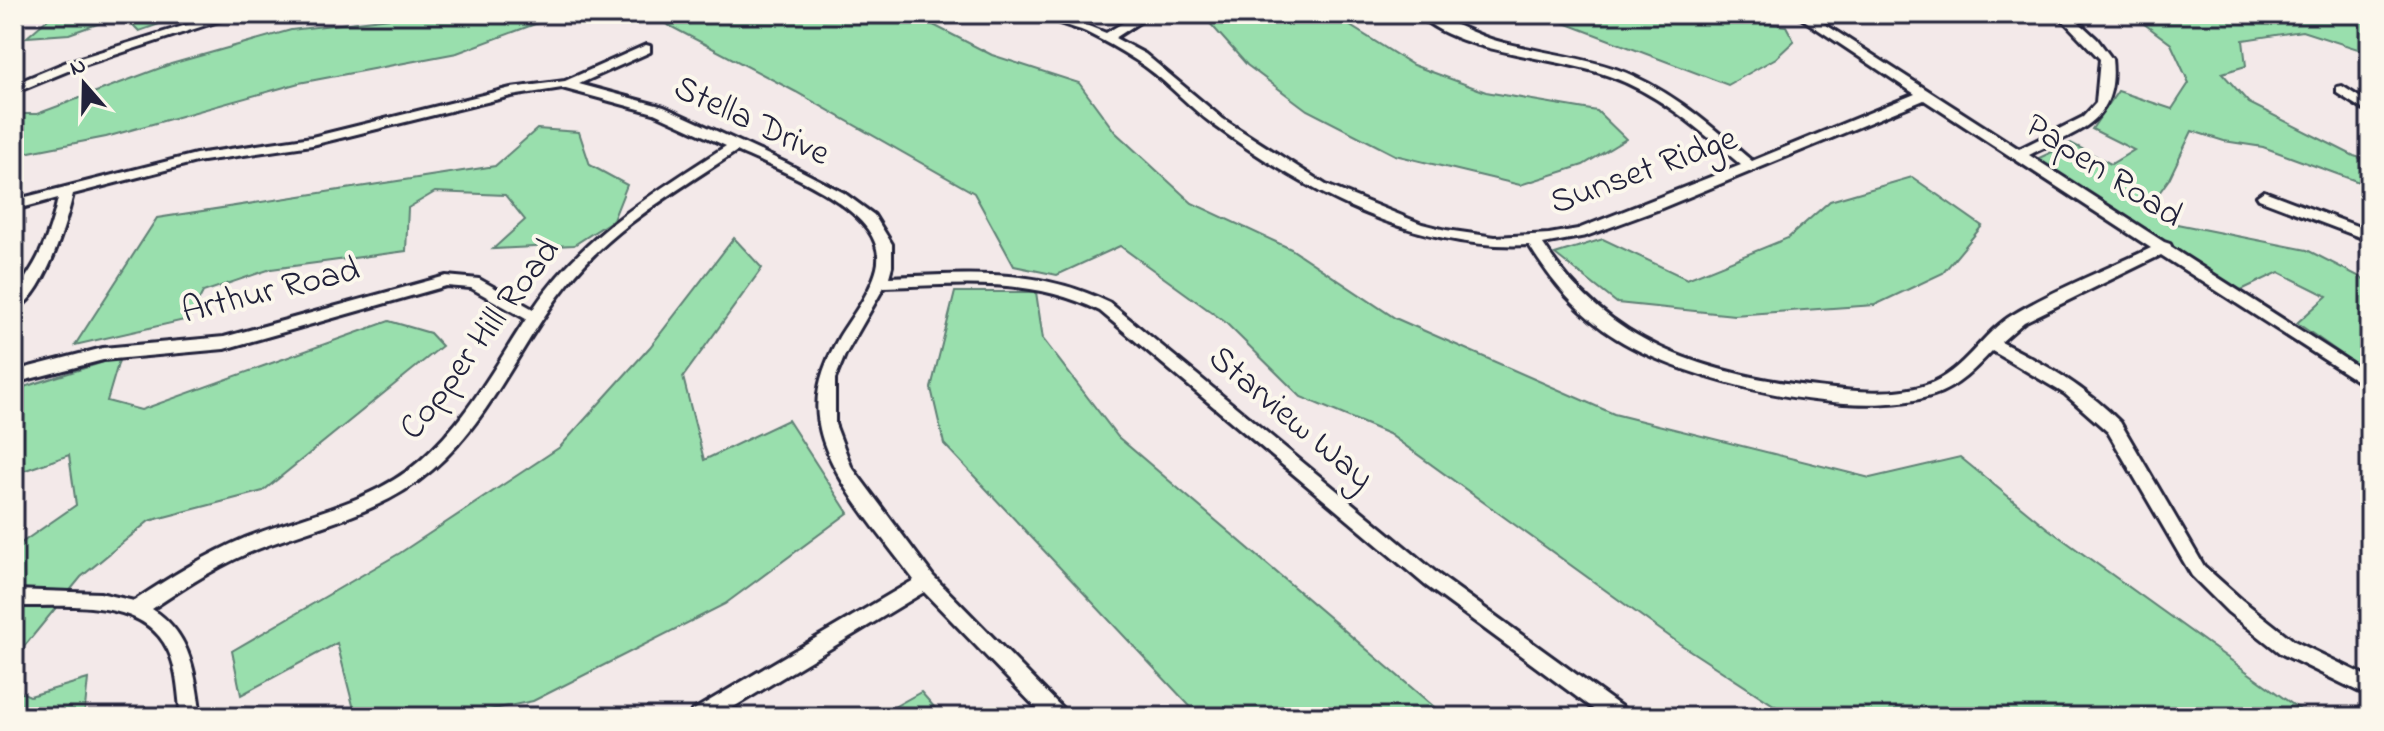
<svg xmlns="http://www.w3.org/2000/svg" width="2384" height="731" font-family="'Indie Flower',sans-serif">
	<rect width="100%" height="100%" fill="#f3e9e9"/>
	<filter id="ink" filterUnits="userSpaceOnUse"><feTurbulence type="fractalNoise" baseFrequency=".0125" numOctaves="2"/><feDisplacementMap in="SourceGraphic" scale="16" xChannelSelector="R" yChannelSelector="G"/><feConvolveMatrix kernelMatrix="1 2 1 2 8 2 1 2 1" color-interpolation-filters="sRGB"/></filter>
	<g filter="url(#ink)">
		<!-- green -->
		<g fill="#99dfad" stroke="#5e8074" stroke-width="2">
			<polygon points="39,14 188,14 139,31 123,15 69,34 27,37 48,19"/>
			<polygon points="423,14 562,14 457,53 299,83 106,137 14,155 14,114 37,114 171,64 291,30"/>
			<polygon points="647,14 912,14 992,55 1079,83 1115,132 1192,203 1291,249 1395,318 1614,414 1870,478 1960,457 2047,528 2310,717 1792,717 1680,644 1389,434 1301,397 1225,322 1120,246 1057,275 1014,266 974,193 796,92"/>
			<polygon points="1217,14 1331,14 1413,65 1486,92 1597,111 1626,139 1583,165 1520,185 1395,155 1307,110 1247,65 1207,20"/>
			<polygon points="1541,14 1712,14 1720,18 1786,26 1794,41 1776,58 1728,85"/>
			<polygon points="2131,14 2370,14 2370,53 2302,31 2243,40 2246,66 2222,73 2249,103 2354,156 2370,161 2370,186 2263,147 2224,141 2192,131 2169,179 2149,207 2167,222 2307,250 2370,282 2370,374 2297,323 2327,296 2279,272 2239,291 2037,159 2071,143 2111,164 2134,150 2092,129 2118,91 2172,109 2189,83 2171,44"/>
			<polygon points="537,129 579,132 590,165 627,185 613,220 574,245 493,249 525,220 505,195 435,192 408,208 406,251 271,269 203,292 189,319 75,345 157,218 495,166"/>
			<polygon points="1912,177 1982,226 1943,273 1875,305 1734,315 1617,303 1555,254 1603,239 1687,279 1788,238 1830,201"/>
			<polygon points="734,238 762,268 683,377 704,460 788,420 848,513 725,604 533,701 455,717 356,717 337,643 241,695 232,651 400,553 560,447 650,347"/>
			<polygon points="955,292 1036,292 1043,339 1118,437 1446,717 1200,717 944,444 931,388"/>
			<polygon points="389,321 430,333 442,346 263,491 149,521 81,577 14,659 14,548 76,505 69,455 14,474 14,390 120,357 107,401 141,410"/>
			<polygon points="88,679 84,717 14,717 14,689 30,696"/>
			<polygon points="921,692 943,717 876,717"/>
		</g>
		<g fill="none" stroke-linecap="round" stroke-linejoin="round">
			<!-- minor casing -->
			<g stroke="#22223b" stroke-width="6">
				<g id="minor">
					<polygon points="222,14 240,14 75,68 14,93 14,84 67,62"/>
					<path d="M 1041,14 L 1058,14 L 1106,33 L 1138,14 L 1152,14 L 1115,38 L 1145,54 L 1223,119 L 1326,185 L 1422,224 L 1446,230 L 1495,237 L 1549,234 L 1578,229 L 1741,165 C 1701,131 1660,94 1609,76 C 1553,55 1461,55 1417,14 C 1441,14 1471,34 1497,41 C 1536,52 1577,56 1616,69 C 1668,87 1711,126 1752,161 L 1915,94 L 1795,14 L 1809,14 L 2019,149 L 2083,117 L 2096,103 L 2100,59 L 2057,14 L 2070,14 L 2097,39 L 2112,59 C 2119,124 2077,131 2029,155 L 2164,242 L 2170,244 L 2172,248 L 2370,375 L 2370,389 L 2161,255 L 2024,322 L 2001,342 C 2045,364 2085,387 2120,422 L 2204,566 L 2242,600 L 2294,641 L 2370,678 L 2370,697 L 2280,653 L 2228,612 L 2192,576 L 2108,432 L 2065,394 L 2001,356 L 1992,351 C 1975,369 1958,387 1934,395 C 1853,422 1686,382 1616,338 C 1578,314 1552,282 1529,245 C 1414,251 1305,191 1214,125 C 1186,105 1164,77 1134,59 C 1119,49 1102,40 1086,32 C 1072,26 1053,23 1041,14 ZM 1924,100 L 2151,248 C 2106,270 2057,288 2014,314 C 1981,333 1964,373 1926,385 C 1892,396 1851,391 1817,387 C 1704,374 1607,344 1543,244 L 1586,236 L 1657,210 Z"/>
					<path d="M 646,45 L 650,46 L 650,52 L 579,84 L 664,107 L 786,163 L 844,193 L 874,215 L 892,244 L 892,266 L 889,277 C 968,274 1037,267 1110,303 L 1439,575 L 1627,711 L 1630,717 L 1604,717 L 1425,585 L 1100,311 C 1029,276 960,285 884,287 L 845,355 L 835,379 L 835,424 L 851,466 L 933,576 L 1065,711 L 1068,717 L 1045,717 L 924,592 L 717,717 L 689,717 L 692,711 L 914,580 C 882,536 828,477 819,424 C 813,392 824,364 839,337 C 852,316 871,292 877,268 C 891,210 778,170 737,151 C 677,191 612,227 567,285 C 519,345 491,420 432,470 C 384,512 321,525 263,547 C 223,562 188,585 152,609 C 192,634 195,675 201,717 L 181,717 C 178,695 178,670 168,650 C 143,596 62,607 14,606 L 14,590 L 100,593 L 134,601 C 170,577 205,555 245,538 C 305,514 371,504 421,460 C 466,421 494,368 526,319 L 471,288 L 446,286 L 224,349 L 103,360 L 14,383 L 14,371 L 103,348 L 224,337 L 446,276 L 479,279 L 533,309 C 582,235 654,193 726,146 L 654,113 L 562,88 L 511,96 L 312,145 L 196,162 L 73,194 C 66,223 44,299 14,310 C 14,289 31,274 40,253 C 48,236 54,217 58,198 L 14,210 L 14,200 L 196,154 L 312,137 L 511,88 L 565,81 Z"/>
					<polygon points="2342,86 2370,104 2370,114 2337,93 2337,87"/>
					<polygon points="2264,191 2370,231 2370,241 2259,199 2257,196"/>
				</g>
			</g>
			<!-- minor -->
			<use href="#minor" fill="#fbf7ec" fill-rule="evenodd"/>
		</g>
	</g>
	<g text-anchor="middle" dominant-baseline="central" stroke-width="8" stroke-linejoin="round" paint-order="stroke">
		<!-- street labels -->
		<g font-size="36" fill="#22223b" stroke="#fbf7ec">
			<text transform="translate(751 122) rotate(25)">Stella Drive</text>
			<text transform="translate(1644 172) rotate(-20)">Sunset Ridge</text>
			<text transform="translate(2103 172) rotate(33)">Papen Road</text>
			<text transform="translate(271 292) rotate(-14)">Arthur Road</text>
			<text transform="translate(481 340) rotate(-53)">Copper Hill Road</text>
			<text transform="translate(1290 419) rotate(40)">Starview Way</text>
		</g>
	</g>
	<!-- margin -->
	<rect width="2384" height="731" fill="none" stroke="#fbf7ec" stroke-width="48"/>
	<rect x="24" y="24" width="2336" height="683" fill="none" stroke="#22223b" stroke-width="3" filter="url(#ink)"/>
	<!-- north arrow -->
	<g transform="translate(84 84) rotate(340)" stroke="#fbf7ec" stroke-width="6" paint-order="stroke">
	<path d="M0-6L14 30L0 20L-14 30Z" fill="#22223b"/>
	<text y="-12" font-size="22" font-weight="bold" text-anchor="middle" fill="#22223b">N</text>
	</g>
</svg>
